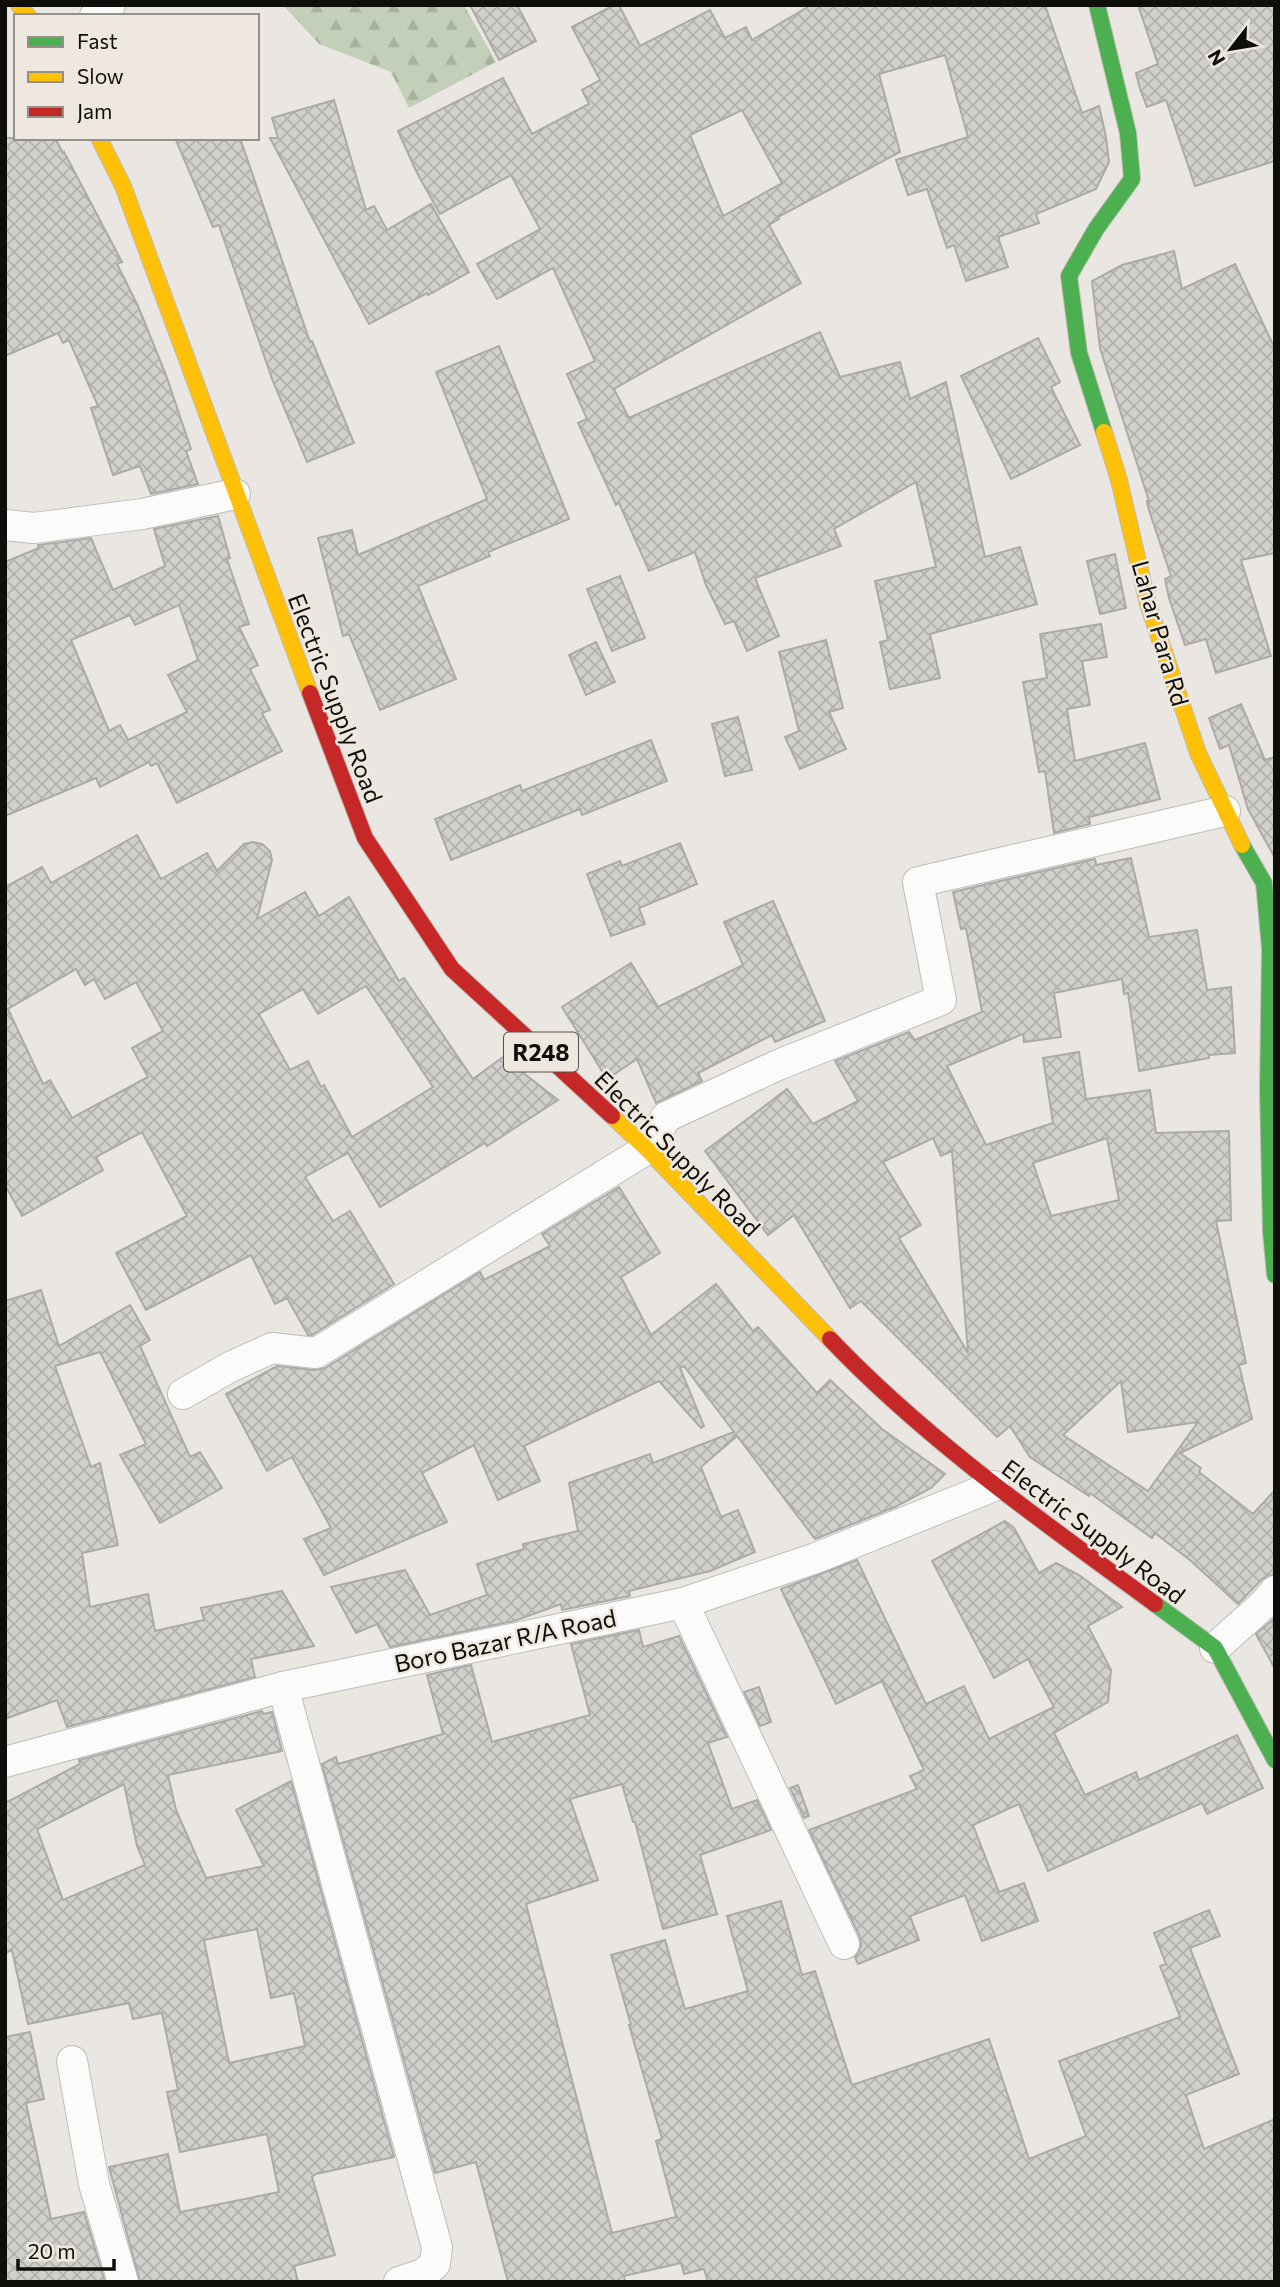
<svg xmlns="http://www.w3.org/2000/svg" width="1280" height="2287" font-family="Commissioner,sans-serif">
	<defs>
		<pattern id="forest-firs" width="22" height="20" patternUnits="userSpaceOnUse" patternTransform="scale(1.75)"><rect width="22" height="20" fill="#c4cfb9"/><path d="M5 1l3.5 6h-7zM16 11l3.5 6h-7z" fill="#a7b19e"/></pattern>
		<pattern id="building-cross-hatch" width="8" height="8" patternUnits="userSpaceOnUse" patternTransform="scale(1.75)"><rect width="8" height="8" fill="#d2d0cc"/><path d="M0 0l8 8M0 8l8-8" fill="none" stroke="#b3b1ae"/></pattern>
	</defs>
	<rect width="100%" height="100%" fill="#eae7e2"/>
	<!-- forest -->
	<polygon fill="url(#forest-firs)" points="283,5 464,5 496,62 409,108 391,72 319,44"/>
	<!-- building -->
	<g fill="url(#building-cross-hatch)" stroke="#acaaa7" stroke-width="2" fill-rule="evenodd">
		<polygon points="470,5 517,5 536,41 499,60"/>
		<path d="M 614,5 L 619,5 L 640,46 L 710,10 L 725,38 L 746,27 L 752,40 L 811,5 L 1045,5 L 1082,113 L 1099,106 L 1106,137 L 1109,162 L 1096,189 L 1036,214 L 1039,223 L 998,237 L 1008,267 L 966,281 L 954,245 L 947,248 L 927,189 L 908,195 L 896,160 L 968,137 L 945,55 L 879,74 L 900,152 L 778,217 L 779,219 L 769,225 L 801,283 L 614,389 L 629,418 L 820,332 L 840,377 L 900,362 L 910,399 L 946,382 L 985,557 L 1020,547 L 1037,604 L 930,634 L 940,678 L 890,689 L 880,642 L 888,640 L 875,581 L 936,567 L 916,482 L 834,529 L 841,546 L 755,578 L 779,636 L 747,651 L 734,621 L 725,624 L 706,585 L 695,552 L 649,571 L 619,503 L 616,505 L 578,423 L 587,419 L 567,374 L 595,361 L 553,268 L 497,299 L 477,264 L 540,229 L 511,175 L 440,214 L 417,173 L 398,131 L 503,78 L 532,134 L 589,104 L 582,90 L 600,80 L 572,27 ZM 742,110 L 782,183 L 723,216 L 690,135 Z"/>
		<polygon points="1138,5 1275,5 1275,161 1195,186 1166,100 1147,107 1140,89 1136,73 1158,64"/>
		<polygon points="334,100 366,210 374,206 387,230 431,204 469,272 428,295 427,293 369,324 270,138 278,138 272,118"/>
		<polygon points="5,138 55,138 63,153 64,152 122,262 117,264 138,306 166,375 191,449 186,451 198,484 151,494 140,466 113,475 91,408 98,406 69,340 63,343 58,333 5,356"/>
		<polygon points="175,138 240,138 310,342 312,341 354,443 307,462 272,379 219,225 213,227"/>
		<polygon points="1174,251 1182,289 1235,264 1275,349 1275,553 1241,560 1271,656 1216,673 1206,639 1185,645 1169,598 1165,579 1171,576 1148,507 1147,501 1149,501 1100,348 1092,281 1122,265"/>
		<polygon points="1038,338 1060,382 1051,387 1080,445 1011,479 961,376"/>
		<polygon points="499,346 569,519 488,552 490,556 418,586 456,679 380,710 349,634 343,636 318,538 352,530 358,555 487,499 436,372"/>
		<path d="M 218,516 L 230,558 L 227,559 L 249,624 L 239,627 L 258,665 L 250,669 L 270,710 L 262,713 L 282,751 L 177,803 L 157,763 L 151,766 L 149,762 L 100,787 L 96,778 L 5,816 L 5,562 L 39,548 L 38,545 L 91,538 L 113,590 L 165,566 L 154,529 ZM 179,605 L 198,660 L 168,675 L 187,712 L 128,740 L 120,725 L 109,731 L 71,640 L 130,615 L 135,625 Z"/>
		<polygon points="1115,554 1126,608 1100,614 1087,561"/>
		<polygon points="620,576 645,638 612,651 587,589"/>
		<polygon points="1101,624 1107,657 1082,661 1090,705 1067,709 1075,761 1145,743 1160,799 1089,817 1090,824 1054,833 1045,771 1039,772 1023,682 1047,678 1040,634"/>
		<polygon points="826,640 843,708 829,712 846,749 800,769 785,737 799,731 779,652"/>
		<polygon points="596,642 615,682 586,695 569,655"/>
		<polygon points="1241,704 1265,760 1275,757 1275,858 1248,809 1229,745 1220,749 1209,718"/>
		<polygon points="738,717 752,770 725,776 712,724"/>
		<polygon points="651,740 667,781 582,815 580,809 451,860 435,819 520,785 522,791"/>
		<path d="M 137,835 L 161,879 L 207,853 L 217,871 L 244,844 L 253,842 L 262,844 L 270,851 L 272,860 L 257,919 L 305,892 L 319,916 L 349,897 L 399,981 L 404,978 L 473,1079 L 503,1057 L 558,1100 L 487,1146 L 485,1143 L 380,1207 L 348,1153 L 305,1177 L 333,1221 L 350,1211 L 394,1284 L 312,1335 L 308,1335 L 287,1298 L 275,1304 L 251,1255 L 146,1310 L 116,1253 L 187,1216 L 142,1132 L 96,1157 L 103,1170 L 22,1216 L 5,1185 L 5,887 L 42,867 L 51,883 ZM 76,969 L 85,985 L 94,979 L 105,999 L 136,982 L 163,1031 L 132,1048 L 148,1077 L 72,1118 L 50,1080 L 43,1084 L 8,1009 ZM 366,986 L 433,1087 L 352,1137 L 324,1085 L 321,1087 L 308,1061 L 290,1070 L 259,1014 L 303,989 L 318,1014 Z"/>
		<polygon points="680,843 697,884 639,908 645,924 611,936 587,874 620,861 622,866"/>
		<path d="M 1131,858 L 1149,937 L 1197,930 L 1207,990 L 1231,987 L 1235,1053 L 1209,1055 L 1209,1058 L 1139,1071 L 1128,993 L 1124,994 L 1122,979 L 1054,993 L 1061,1037 L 1024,1042 L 1023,1034 L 947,1066 L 986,1145 L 1053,1123 L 1043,1058 L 1079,1052 L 1086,1099 L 1150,1090 L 1156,1133 L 1229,1131 L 1231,1220 L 1216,1221 L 1246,1363 L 1239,1365 L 1252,1419 L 1180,1453 L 1201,1468 L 1199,1472 L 1253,1514 L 1275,1490 L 1275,1574 L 1262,1579 L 1238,1604 L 1191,1561 L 1155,1533 L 1152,1538 L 1090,1493 L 1089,1496 L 1030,1457 L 1010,1426 L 997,1437 L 861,1301 L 850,1308 L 794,1215 L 768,1235 L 705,1151 L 787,1089 L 813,1124 L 858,1101 L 835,1061 L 909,1032 L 915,1040 L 982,1012 L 966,928 L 961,929 L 953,892 L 1095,859 L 1096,865 ZM 933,1138 L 941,1156 L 952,1151 L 968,1353 L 899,1238 L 921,1225 L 883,1162 ZM 1107,1138 L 1119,1200 L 1051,1216 L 1033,1163 ZM 1121,1381 L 1128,1432 L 1198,1422 L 1148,1491 L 1063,1435 Z"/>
		<polygon points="773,901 825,1021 775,1042 772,1035 698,1073 702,1081 656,1103 637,1059 607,1079 562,1007 631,963 658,1007 743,965 724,922"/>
		<polygon points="619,1187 660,1253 621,1277 651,1335 716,1284 753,1331 758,1327 817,1393 830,1380 882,1429 945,1474 931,1488 895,1507 815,1539 737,1436 701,1467 721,1517 738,1510 755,1552 710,1571 629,1591 630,1596 562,1610 561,1604 514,1621 390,1647 377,1624 356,1633 331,1587 405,1570 430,1615 487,1595 477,1564 524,1549 523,1544 578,1531 569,1483 650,1454 653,1463 734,1432 684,1366 680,1368 704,1426 701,1428 659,1381 524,1446 540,1481 498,1500 474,1445 422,1473 447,1522 324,1575 304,1539 331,1528 292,1457 267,1471 226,1394 277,1366 314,1370 325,1368 480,1272 484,1280 550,1246 542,1234"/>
		<polygon points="41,1290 59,1346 130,1305 150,1340 140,1346 190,1457 200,1452 222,1488 160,1523 120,1455 146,1444 100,1352 55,1366 91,1467 100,1463 118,1545 82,1553 90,1607 148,1594 155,1631 204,1620 201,1608 282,1591 314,1646 251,1659 255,1677 67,1727 57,1700 5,1719 5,1301"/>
		<polygon points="1005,1521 1014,1528 1039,1573 1056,1563 1079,1575 1122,1607 1088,1626 1111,1670 1108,1702 1054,1733 1085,1795 1136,1772 1139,1780 1237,1735 1263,1788 1207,1814 1202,1803 1048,1871 1019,1804 973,1825 999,1892 1024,1883 1038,1921 982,1941 965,1895 910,1916 919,1940 858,1964 855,1957 861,1946 860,1937 809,1830 917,1789 910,1776 924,1770 882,1681 836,1704 781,1589 857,1560 926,1704 964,1686 989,1739 1054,1707 1028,1659 994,1678 932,1561"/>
		<polygon points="1275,1618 1275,1669 1256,1634"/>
		<polygon points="639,1630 643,1647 679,1636 727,1737 708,1743 732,1809 757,1800 771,1830 700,1855 717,1914 663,1929 635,1822 633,1822 622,1784 570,1799 598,1880 526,1904 612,2233 676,2217 656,2141 662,2139 629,2025 631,2025 611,1955 665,1940 685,2009 748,1991 727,1916 781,1901 802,1975 815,1971 852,2085 989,2039 1029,2159 1086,2136 1059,2061 1180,2017 1160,1966 1166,1964 1154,1933 1209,1910 1220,1936 1190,1948 1239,2074 1186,2095 1204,2149 1275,2119 1275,2282 708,2282 704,2269 684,2274 681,2263 624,2276 625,2282 508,2282 476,2162 435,2173 322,1764 336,1757 338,1764 443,1734 427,1675 471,1665 492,1742 590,1715 571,1644"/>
		<polygon points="759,1687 771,1722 760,1726 744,1692"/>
		<path d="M 262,1711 L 263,1714 L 272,1712 L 282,1751 L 168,1775 L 176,1810 L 206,1878 L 264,1866 L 236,1810 L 291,1781 L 394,2157 L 316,2174 L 312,2177 L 335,2255 L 294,2266 L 298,2282 L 140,2282 L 109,2167 L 168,2154 L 180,2212 L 279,2192 L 267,2134 L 180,2152 L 167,2092 L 178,2090 L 162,2013 L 133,2019 L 129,2003 L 28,2024 L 12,1950 L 5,1953 L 5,1803 L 80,1764 L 79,1760 ZM 124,1784 L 137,1846 L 145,1865 L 63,1900 L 37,1829 ZM 257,1929 L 271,1998 L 294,1993 L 305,2046 L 229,2063 L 204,1940 Z"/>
		<polygon points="798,1785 809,1816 804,1818 790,1788"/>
		<polygon points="30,2032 44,2099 26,2103 51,2219 84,2212 105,2282 5,2282 5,2037"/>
	</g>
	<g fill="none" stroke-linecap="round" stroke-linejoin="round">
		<!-- street casing -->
		<g stroke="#bfbcb8" stroke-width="32">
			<g id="street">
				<polyline points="95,16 110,5"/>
				<polyline points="5,525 34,528 142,514 235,494"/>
				<polyline points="183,1394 230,1367 272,1348 316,1353 647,1149 666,1117 778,1065 941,1000 918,882 1225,811"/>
				<polyline points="683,1603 844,1944"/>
				<polyline points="1215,1648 1263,1605 1275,1591"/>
				<polyline points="283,1687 437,2247 435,2264 423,2274 399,2282"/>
				<polyline points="5,1762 283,1687 683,1603 816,1558 994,1486"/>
				<polyline points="72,2061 94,2184 123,2282"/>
			</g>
		</g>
		<!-- fast casing -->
		<g stroke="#bfbcb8" stroke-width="18">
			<g id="fast">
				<polyline points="1097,5 1128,133 1132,179 1096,229 1069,276 1079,353 1104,432"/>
				<polyline points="1242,845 1264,883 1270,948 1268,1090 1271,1232 1275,1275"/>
				<polyline points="1155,1604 1215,1648 1275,1760"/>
			</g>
		</g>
		<!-- slow casing -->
		<g stroke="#bfbcb8" stroke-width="18">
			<g id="slow">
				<polyline points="19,5 28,16"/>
				<polyline points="99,138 123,186 310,693"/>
				<polyline points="1104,432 1119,480 1148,604 1198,753 1242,845"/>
				<polyline points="612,1116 647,1149 830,1339"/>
			</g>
		</g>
		<!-- jam casing -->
		<g stroke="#bfbcb8" stroke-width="18">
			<g id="jam">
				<polyline points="310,693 365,838 452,969 612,1116"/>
				<path d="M 830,1339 C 926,1440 1042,1521 1155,1604"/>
			</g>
		</g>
		<!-- street -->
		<use href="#street" stroke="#fcfbfb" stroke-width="30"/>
		<!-- fast -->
		<use href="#fast" stroke="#4caf50" stroke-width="16"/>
		<!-- slow -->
		<use href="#slow" stroke="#ffc107" stroke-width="16"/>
		<!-- jam -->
		<use href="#jam" stroke="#c62828" stroke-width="16"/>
	</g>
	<g text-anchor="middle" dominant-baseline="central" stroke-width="5" stroke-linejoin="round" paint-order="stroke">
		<!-- shield labels -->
		<rect fill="#eee8de" stroke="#534f4a" stroke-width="2" x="504" y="1032.5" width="74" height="39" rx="5"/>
		<g font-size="23" font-weight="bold" fill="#100e0b">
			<text x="541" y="1052">R248</text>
		</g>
		<!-- street labels -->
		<g font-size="24" fill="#100e0b" stroke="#eee8de">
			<text transform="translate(1161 633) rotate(74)">Lahar Para Rd</text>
			<text transform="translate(336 698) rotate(69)">Electric Supply Road</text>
			<text transform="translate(678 1153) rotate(45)">Electric Supply Road</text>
			<text transform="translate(1094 1531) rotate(37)">Electric Supply Road</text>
			<text transform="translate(505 1640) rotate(-12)">Boro Bazar R/A Road</text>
		</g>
	</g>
	<!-- border -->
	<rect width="1280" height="2287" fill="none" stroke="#100e0b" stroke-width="14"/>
	<!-- legend -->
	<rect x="14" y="14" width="245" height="126" fill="#eee8de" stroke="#95918a" stroke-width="2"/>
	<rect x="28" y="37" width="35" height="10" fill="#4caf50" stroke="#95918a" stroke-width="2"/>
	<text x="77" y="49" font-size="21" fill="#100e0b">Fast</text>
	<rect x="28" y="72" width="35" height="10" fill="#ffc107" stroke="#95918a" stroke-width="2"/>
	<text x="77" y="84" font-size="21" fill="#100e0b">Slow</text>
	<rect x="28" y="107" width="35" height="10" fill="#c62828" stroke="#95918a" stroke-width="2"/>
	<text x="77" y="119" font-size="21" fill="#100e0b">Jam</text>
	<!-- north arrow -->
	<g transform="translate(1231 49) rotate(239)" stroke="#eee8de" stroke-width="5" paint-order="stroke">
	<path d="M0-5L12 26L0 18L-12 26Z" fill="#100e0b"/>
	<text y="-10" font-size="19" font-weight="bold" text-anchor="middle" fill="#100e0b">N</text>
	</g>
	<!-- scale -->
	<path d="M18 2259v10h96v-10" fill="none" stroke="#100e0b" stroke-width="3.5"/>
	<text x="28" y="2259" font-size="21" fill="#100e0b" stroke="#eee8de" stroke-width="5" paint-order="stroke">20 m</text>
</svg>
